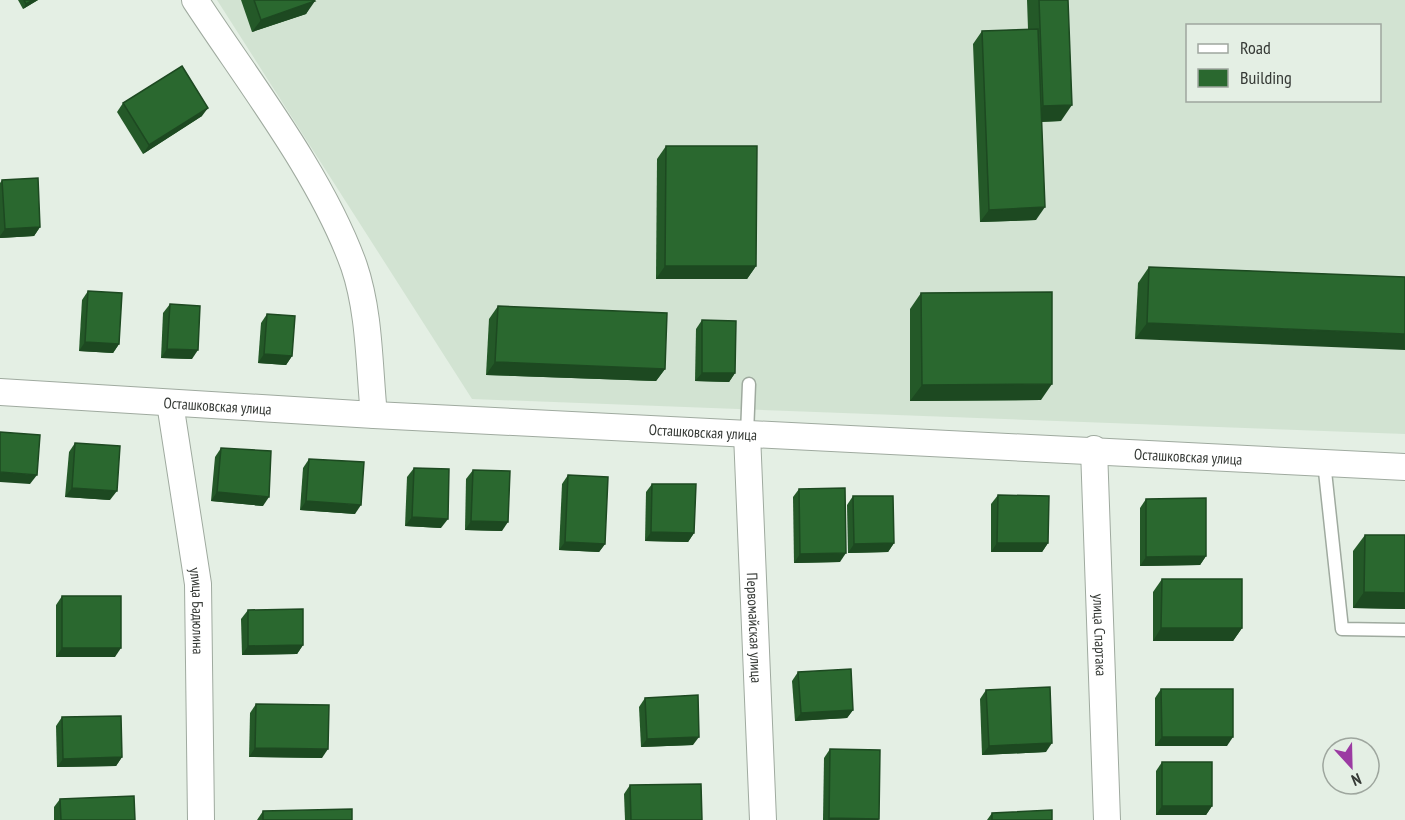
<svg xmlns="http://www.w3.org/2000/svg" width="1405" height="820" font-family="'PT Sans Narrow',sans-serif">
	<rect width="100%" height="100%" fill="#e4efe4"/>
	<!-- built -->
	<path fill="#d2e3d2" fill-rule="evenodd" d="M 217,0 L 1405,0 L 1405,434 L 472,399 ZM 1188,26 L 1380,26 L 1380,100 L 1188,100 Z"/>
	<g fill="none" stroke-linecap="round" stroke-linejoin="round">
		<!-- lane casing -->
		<g stroke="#9faa9f" stroke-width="15">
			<g id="lane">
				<polyline points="747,434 749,384"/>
				<polyline points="1324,462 1342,629 1405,630"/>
			</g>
		</g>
		<!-- street casing -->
		<g stroke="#9faa9f" stroke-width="28">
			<g id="street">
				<path d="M 195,0 C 248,81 322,176 354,266 C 370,313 369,367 374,415"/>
				<path id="s1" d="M 0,392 L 374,415 L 1405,467"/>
				<path id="s2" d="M 170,403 L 198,584 L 201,820"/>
				<path id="s3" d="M 747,434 L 763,820"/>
				<path id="s4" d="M 1094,449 L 1107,820"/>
			</g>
		</g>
		<!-- lane -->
		<use href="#lane" stroke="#fff" stroke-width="12"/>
		<!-- street -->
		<use href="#street" stroke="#fff" stroke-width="26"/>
	</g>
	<!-- wall -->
	<g fill="#245928">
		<polygon points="18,0 38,0 23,9"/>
		<polygon points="241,0 314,0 306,14 252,32"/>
		<polygon points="1027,0 1068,0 1061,121 1042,122 1036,220 980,222 973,44 982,31 1028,29"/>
		<polygon points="123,103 202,116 143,154 117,112"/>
		<polygon points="666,146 756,266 747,279 656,279 657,159"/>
		<polygon points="2,180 40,227 34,236 0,238 0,183"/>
		<polygon points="1149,267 1405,277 1135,339 1138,283"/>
		<polygon points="88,291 119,344 113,353 79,351 82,300"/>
		<polygon points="921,293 1041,400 910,401 910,309"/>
		<polygon points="170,304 192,359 161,358 163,313"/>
		<polygon points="498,306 665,369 656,381 486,375 489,319"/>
		<polygon points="267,314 292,356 286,365 258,363 261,323"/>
		<polygon points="702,320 735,373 729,382 695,381 696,329"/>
		<polygon points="75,443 110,500 65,497 69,452"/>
		<polygon points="221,448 263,506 211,501 215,457"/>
		<polygon points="309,459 355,514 300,510 303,468"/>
		<polygon points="414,468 441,528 405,526 407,477"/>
		<polygon points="473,470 502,531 465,530 466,479"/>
		<polygon points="568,475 605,544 599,552 559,550 562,484"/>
		<polygon points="652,484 694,533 688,542 645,541 646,492"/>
		<polygon points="799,489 840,562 794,563 793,497"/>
		<polygon points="998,495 1048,543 1042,552 991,552 991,504"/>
		<polygon points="853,496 894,543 888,552 848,553 847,505"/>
		<polygon points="1146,499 1206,556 1200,565 1140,566 1140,508"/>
		<polygon points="1365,535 1405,535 1405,609 1353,608 1353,551"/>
		<polygon points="1162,579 1242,628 1233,641 1153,641 1153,592"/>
		<polygon points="62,596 115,657 56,657 56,605"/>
		<polygon points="248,610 303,645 297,654 242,655 241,619"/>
		<polygon points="798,672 853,710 847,718 795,721 792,681"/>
		<polygon points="1161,689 1227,746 1155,746 1155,698"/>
		<polygon points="986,690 1046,752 982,755 980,699"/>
		<polygon points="645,698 693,745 641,747 639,707"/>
		<polygon points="256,704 322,758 249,757 250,713"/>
		<polygon points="62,717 122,757 116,766 57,767 56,726"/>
		<polygon points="830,749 879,819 878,820 823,820 824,758"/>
		<polygon points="1162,762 1212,806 1206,815 1156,815 1156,771"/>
		<polygon points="630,785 702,820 625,820 624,794"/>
		<polygon points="60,799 135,820 54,820 54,807"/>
		<polygon points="263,811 352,820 257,820"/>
		<polygon points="992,813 1052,820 987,820"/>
	</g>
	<!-- shaded-wall -->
	<g fill="#1d4921">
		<polygon points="33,0 38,0 23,9 26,4"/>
		<polygon points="315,1 306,14 252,32 261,20"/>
		<polygon points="1072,105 1061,121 1032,122 1043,106"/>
		<polygon points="208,108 202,116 143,154 149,145"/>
		<polygon points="1045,207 1036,220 980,222 989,210"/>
		<polygon points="40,227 34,236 0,238 0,236 5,229"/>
		<polygon points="665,266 756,266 747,279 656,279"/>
		<polygon points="1147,323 1405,334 1405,350 1135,339"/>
		<polygon points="85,342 119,344 113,353 79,351"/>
		<polygon points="167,349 198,350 192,359 161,358"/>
		<polygon points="264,354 292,356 286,365 258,363"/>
		<polygon points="495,362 665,369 656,381 486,375"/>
		<polygon points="702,373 735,373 729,382 695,381"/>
		<polygon points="1052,384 1041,400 910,401 922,385"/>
		<polygon points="0,472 37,475 30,484 0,482"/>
		<polygon points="72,488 117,491 110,500 65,497"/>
		<polygon points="217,492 269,497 263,506 211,501"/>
		<polygon points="306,501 361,505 355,514 300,510"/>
		<polygon points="412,517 448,519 441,528 405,526"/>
		<polygon points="471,521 508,522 502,531 465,530"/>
		<polygon points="651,532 694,533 688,542 645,541"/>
		<polygon points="565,542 605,544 599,552 559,550"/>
		<polygon points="894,543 888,552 848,553 854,544"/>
		<polygon points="997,543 1048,543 1042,552 991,552"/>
		<polygon points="846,553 840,562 794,563 800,554"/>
		<polygon points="1206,556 1200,565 1140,566 1146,557"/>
		<polygon points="1364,592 1405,593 1405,609 1353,608"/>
		<polygon points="1161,628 1242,628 1233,641 1153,641"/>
		<polygon points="303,645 297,654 242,655 248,646"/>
		<polygon points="62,648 121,648 115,657 56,657"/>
		<polygon points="853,710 847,718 795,721 801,713"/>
		<polygon points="699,737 693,745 641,747 647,739"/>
		<polygon points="1162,737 1233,737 1227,746 1155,746"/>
		<polygon points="1052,743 1046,752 982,755 989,746"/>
		<polygon points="255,748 328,749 322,758 249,757"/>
		<polygon points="122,757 116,766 57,767 63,759"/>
		<polygon points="1162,806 1212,806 1206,815 1156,815"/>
		<polygon points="829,818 879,819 878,820 828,820"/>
	</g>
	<!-- building -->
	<g fill="#2a682f" stroke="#1d4921" stroke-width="1.5">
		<polygon points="24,0 33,0 26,4"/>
		<polygon points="254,0 314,0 315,1 261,20"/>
		<polygon points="1039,0 1068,0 1072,105 1043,106"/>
		<polygon points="1038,29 1045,207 989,210 982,31"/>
		<polygon points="182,66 208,108 149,145 123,103"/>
		<polygon points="666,146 757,146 756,266 665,266"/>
		<polygon points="38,178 40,227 5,229 2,180"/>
		<polygon points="1149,267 1405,277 1405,334 1147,323"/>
		<polygon points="88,291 122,293 119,344 85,342"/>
		<polygon points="1052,292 1052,384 922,385 921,293"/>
		<polygon points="170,304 200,306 198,350 167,349"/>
		<polygon points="498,306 667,313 665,369 495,362"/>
		<polygon points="267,314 295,316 292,356 264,354"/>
		<polygon points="702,320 736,321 735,373 702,373"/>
		<polygon points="0,432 40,435 37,475 0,472"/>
		<polygon points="75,443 120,446 117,491 72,488"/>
		<polygon points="221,448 271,451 269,497 217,492"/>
		<polygon points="309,459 364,462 361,505 306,501"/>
		<polygon points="414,468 449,469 448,519 412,517"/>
		<polygon points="473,470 510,471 508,522 471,521"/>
		<polygon points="568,475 608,477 605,544 565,542"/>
		<polygon points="652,484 696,484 694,533 651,532"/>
		<polygon points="845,488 846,553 800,554 799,489"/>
		<polygon points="998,495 1049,496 1048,543 997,543"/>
		<polygon points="853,496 893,496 894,543 854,544"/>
		<polygon points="1206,498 1206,556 1146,557 1146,499"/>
		<polygon points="1365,535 1405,535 1405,593 1364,592"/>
		<polygon points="1162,579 1242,579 1242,628 1161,628"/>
		<rect x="62" y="596" width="59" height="52"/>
		<polygon points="303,609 303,645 248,646 248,610"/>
		<polygon points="851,669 853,710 801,713 798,672"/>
		<polygon points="1050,687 1052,743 989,746 986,690"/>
		<polygon points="1161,689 1233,689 1233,737 1162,737"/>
		<polygon points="698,695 699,737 647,739 645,698"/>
		<polygon points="256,704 329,705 328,749 255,748"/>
		<polygon points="121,716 122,757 63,759 62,717"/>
		<polygon points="830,749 880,750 879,819 829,818"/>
		<rect x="1162" y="762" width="50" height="44"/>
		<polygon points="701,784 702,820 631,820 630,785"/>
		<polygon points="134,796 135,820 61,820 60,799"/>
		<polygon points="352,809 352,820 263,820 263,811"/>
		<polygon points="1052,810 1052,820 992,820 992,813"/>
	</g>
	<g text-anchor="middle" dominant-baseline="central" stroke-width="6" stroke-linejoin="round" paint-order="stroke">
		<!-- street labels -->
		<g font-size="15" fill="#353935" stroke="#e4efe4">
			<text stroke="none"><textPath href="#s1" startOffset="218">Осташковская улица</textPath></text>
			<text stroke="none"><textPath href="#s1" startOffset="704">Осташковская улица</textPath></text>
			<text stroke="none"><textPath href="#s1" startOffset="1190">Осташковская улица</textPath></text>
			<text stroke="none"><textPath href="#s2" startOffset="210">улица Бадюлина</textPath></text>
			<text stroke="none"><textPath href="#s3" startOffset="194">Первомайская улица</textPath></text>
			<text stroke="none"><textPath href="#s4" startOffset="186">улица Спартака</textPath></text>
		</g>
	</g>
	<!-- legend -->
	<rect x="1186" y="24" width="195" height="78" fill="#e4efe4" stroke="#9ea69e" stroke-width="1.5"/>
	<rect x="1198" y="44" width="30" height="9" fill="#ffffff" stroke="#9ea69e" stroke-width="1.5"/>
	<text x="1240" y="54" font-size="18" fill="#353935">Road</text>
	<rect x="1198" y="69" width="30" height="18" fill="#2a682f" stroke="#9ea69e" stroke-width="1.5"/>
	<text x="1240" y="84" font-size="18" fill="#353935">Building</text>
	<!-- north arrow -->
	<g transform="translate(1351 766) rotate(158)"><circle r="28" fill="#e4efe4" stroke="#9ea69e" stroke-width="1.5"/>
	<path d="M0-4.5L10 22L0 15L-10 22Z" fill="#9b3aa2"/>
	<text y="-9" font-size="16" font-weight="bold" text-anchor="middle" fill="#353935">N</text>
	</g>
</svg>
